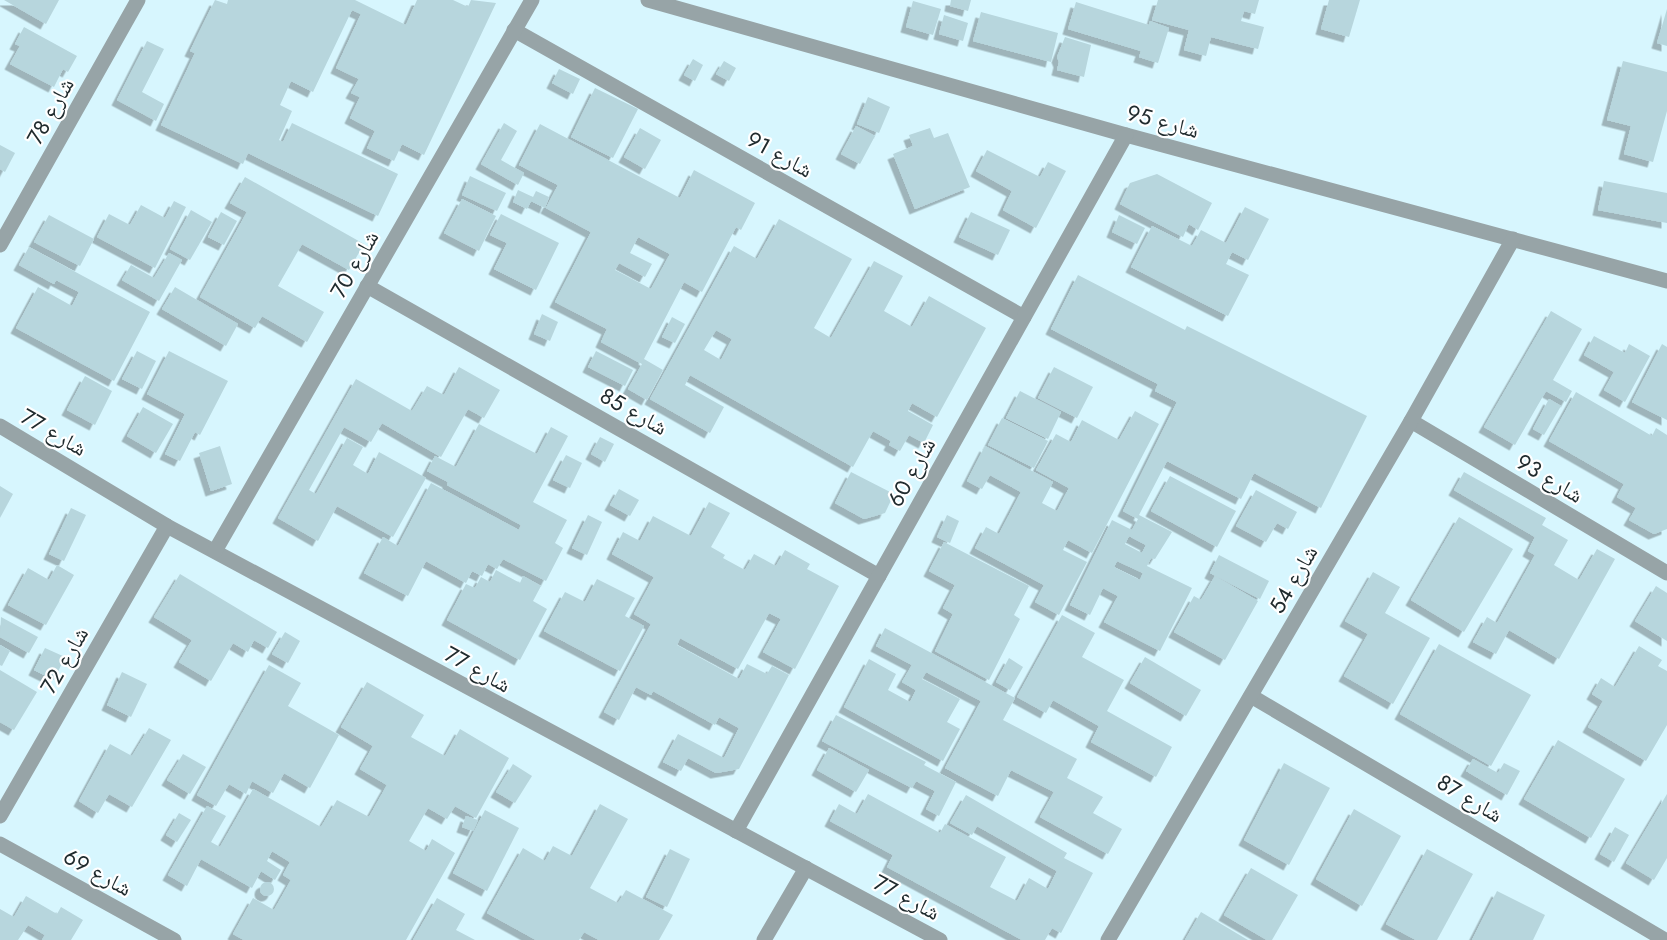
<svg xmlns="http://www.w3.org/2000/svg" width="1667" height="940" font-family="Jost,'Noto Naskh Arabic',sans-serif">
	<defs>
		<filter id="shadow"><feDropShadow dx="-5.5" dy="5.5" stdDeviation="0" flood-color="#0004"/></filter>
	</defs>
	<rect width="100%" height="100%" fill="#d7f6fe"/>
	<!-- building -->
	<g fill="#b7d6dd" fill-rule="evenodd" filter="url(#shadow)">
		<polygon points="4,0 59,0 46,24"/>
		<polygon points="215,0 227,4 228,0 355,0 406,25 417,0 453,0 468,7 471,0 496,3 424,155 402,144 394,161 367,148 375,131 350,118 360,97 351,93 359,79 336,68 361,14 352,10 313,92 291,81 280,105 292,111 279,140 283,142 292,123 398,174 378,216 248,153 243,164 161,125 195,53 190,51"/>
		<polygon points="951,0 971,0 968,11 950,6"/>
		<polygon points="1158,0 1259,0 1255,14 1244,11 1241,21 1264,27 1258,49 1211,37 1206,56 1184,50 1189,30 1152,20"/>
		<polygon points="1329,0 1360,0 1349,37 1321,29"/>
		<polygon points="913,1 941,9 933,35 906,27"/>
		<polygon points="1076,2 1149,25 1150,21 1169,28 1158,63 1139,57 1141,51 1068,29"/>
		<polygon points="1667,9 1667,46 1657,43"/>
		<polygon points="981,12 1058,33 1051,62 973,41"/>
		<polygon points="944,15 968,23 963,41 939,34"/>
		<polygon points="24,27 77,56 68,72 63,69 54,87 10,64 20,46 15,44"/>
		<polygon points="1065,37 1091,45 1084,77 1057,70 1059,62 1057,57"/>
		<polygon points="147,41 164,49 142,92 164,104 156,121 117,100"/>
		<polygon points="693,59 703,65 695,81 684,75"/>
		<polygon points="724,61 736,68 729,81 716,74"/>
		<polygon points="1623,61 1667,72 1667,111 1653,162 1624,154 1631,126 1607,120"/>
		<polygon points="559,69 580,79 573,94 552,83"/>
		<polygon points="595,88 638,109 613,158 571,137"/>
		<polygon points="868,97 890,107 879,133 857,124"/>
		<polygon points="504,123 517,131 501,160 524,173 518,185 481,164"/>
		<path d="M 540,124 L 680,198 L 694,170 L 755,203 L 741,230 L 736,227 L 702,292 L 684,282 L 644,359 L 663,370 L 647,400 L 628,389 L 642,364 L 601,342 L 607,329 L 555,302 L 591,232 L 546,208 L 558,185 L 519,165 ZM 638,237 L 670,254 L 651,289 L 615,270 L 619,263 L 645,277 L 652,264 L 630,253 Z"/>
		<polygon points="856,126 875,136 860,164 841,154"/>
		<polygon points="640,128 661,140 645,169 624,157"/>
		<polygon points="930,128 934,138 948,133 970,187 915,209 893,154 913,146 909,135"/>
		<polygon points="0,145 15,153 5,172 0,169"/>
		<polygon points="987,150 1040,177 1048,162 1066,171 1036,228 1003,210 1012,191 976,171"/>
		<polygon points="1157,174 1212,203 1198,230 1189,224 1183,237 1120,204 1130,183"/>
		<polygon points="470,176 506,193 497,211 462,195"/>
		<polygon points="245,177 364,244 349,270 302,244 278,286 324,312 307,342 262,316 255,328 200,297 247,212 230,203"/>
		<polygon points="1604,181 1667,193 1667,223 1598,210"/>
		<polygon points="518,190 533,197 536,191 549,197 545,208 531,201 527,209 513,202"/>
		<polygon points="462,199 496,216 479,251 444,233"/>
		<polygon points="174,201 186,207 155,268 97,237 109,214 130,225 141,205 165,218"/>
		<polygon points="1245,207 1269,219 1248,260 1232,252 1226,264 1249,275 1228,316 1131,267 1152,226 1192,246 1201,230 1226,243"/>
		<polygon points="191,210 212,222 190,260 170,249"/>
		<polygon points="221,212 237,221 224,245 208,237"/>
		<polygon points="971,212 1010,230 998,255 959,237"/>
		<polygon points="501,214 559,243 536,290 494,269 507,243 490,235"/>
		<polygon points="49,215 94,239 80,266 34,242"/>
		<polygon points="1119,215 1145,228 1137,244 1112,232"/>
		<path d="M 779,219 L 852,259 L 814,328 L 831,338 L 874,261 L 903,276 L 884,311 L 912,327 L 929,296 L 986,328 L 937,417 L 912,403 L 908,411 L 933,425 L 924,443 L 909,435 L 900,451 L 889,445 L 891,441 L 873,431 L 853,467 L 690,375 L 685,385 L 724,407 L 710,433 L 650,399 L 734,246 L 757,259 ZM 716,330 L 732,339 L 721,360 L 704,350 Z"/>
		<polygon points="29,247 150,312 114,381 16,328 38,287 72,306 79,292 56,280 54,284 19,265"/>
		<polygon points="169,253 182,260 159,301 122,280 131,265 154,278"/>
		<path d="M 1078,275 L 1185,330 L 1187,326 L 1367,416 L 1321,508 L 1254,473 L 1241,499 L 1167,461 L 1139,515 L 1172,532 L 1155,559 L 1151,558 L 1147,566 L 1192,588 L 1160,651 L 1104,622 L 1118,596 L 1103,588 L 1090,615 L 1070,605 L 1112,520 L 1132,530 L 1138,519 L 1123,511 L 1177,402 L 1155,391 L 1158,384 L 1051,329 ZM 1129,536 L 1146,545 L 1142,553 L 1125,544 ZM 1117,561 L 1143,573 L 1140,580 L 1114,567 Z"/>
		<polygon points="175,287 238,324 226,346 162,309"/>
		<polygon points="1551,311 1582,329 1553,380 1572,391 1566,402 1546,391 1515,445 1484,427"/>
		<polygon points="542,314 558,322 550,341 534,334"/>
		<polygon points="672,317 685,324 675,343 662,337"/>
		<polygon points="1594,336 1625,353 1629,344 1650,356 1625,402 1604,390 1614,372 1584,355"/>
		<polygon points="1662,344 1667,347 1667,420 1632,402"/>
		<polygon points="137,351 156,361 142,389 122,379"/>
		<polygon points="169,351 228,381 200,435 195,432 180,461 165,454 185,414 147,394"/>
		<polygon points="596,351 633,370 625,386 588,367"/>
		<polygon points="459,367 500,390 484,418 468,409 441,457 382,423 371,442 344,427 309,490 316,494 347,438 363,447 353,465 368,474 379,452 426,478 393,537 337,506 318,541 278,518 356,379 412,411 427,386 444,395"/>
		<polygon points="1054,367 1093,387 1077,418 1038,398"/>
		<polygon points="85,376 112,391 95,425 67,410"/>
		<polygon points="1020,391 1061,412 1048,439 1006,418"/>
		<polygon points="1576,392 1652,436 1656,428 1667,435 1667,529 1654,534 1629,520 1636,508 1617,497 1624,484 1549,441"/>
		<polygon points="1549,399 1561,406 1544,435 1533,429"/>
		<polygon points="143,407 173,424 156,453 127,436"/>
		<polygon points="1135,411 1159,424 1092,553 1068,540 1063,550 1087,562 1059,615 1035,602 1044,585 975,548 986,527 999,534 1021,492 990,475 982,489 967,481 985,446 1053,482 1042,503 1057,511 1069,488 1036,470 1056,434 1071,442 1082,420 1119,440"/>
		<polygon points="1002,418 1048,441 1034,468 988,445"/>
		<polygon points="479,424 537,454 551,427 568,436 533,502 567,520 555,543 563,548 546,581 503,559 497,569 488,564 482,576 472,571 466,583 426,561 408,596 364,573 383,537 398,546 431,483 519,530 521,525 447,485 448,482 427,471 435,456 456,467"/>
		<polygon points="600,437 614,444 605,462 591,454"/>
		<polygon points="220,446 232,484 211,491 199,453"/>
		<polygon points="566,455 582,463 570,488 553,480"/>
		<polygon points="851,472 894,494 885,513 864,519 835,503"/>
		<polygon points="1464,472 1546,518 1542,525 1568,540 1554,565 1579,580 1597,549 1615,559 1559,659 1509,630 1496,654 1473,642 1487,617 1497,623 1535,555 1528,551 1535,537 1454,490"/>
		<polygon points="1170,476 1236,511 1217,547 1151,511"/>
		<polygon points="0,486 13,494 0,518"/>
		<polygon points="619,489 639,500 630,516 610,505"/>
		<polygon points="1256,490 1297,512 1288,529 1277,523 1266,542 1236,526"/>
		<polygon points="709,502 730,513 711,547 725,555 723,558 745,570 754,554 776,566 785,550 810,564 807,569 839,586 795,669 763,652 781,619 769,613 738,669 680,638 677,645 739,679 747,664 767,674 772,666 789,675 739,769 716,773 688,758 681,771 663,762 678,734 724,758 739,728 719,717 715,725 653,691 651,695 636,687 619,720 604,712 651,624 634,614 654,577 612,554 623,532 640,541 653,516 691,536"/>
		<polygon points="71,508 86,515 64,561 49,554"/>
		<polygon points="588,515 602,522 587,555 572,548"/>
		<polygon points="947,515 959,521 950,543 937,537"/>
		<polygon points="1459,517 1513,549 1464,632 1411,600"/>
		<polygon points="944,542 1029,586 1014,615 1020,619 989,680 935,651 953,614 943,608 955,585 929,571"/>
		<polygon points="1219,555 1269,581 1260,599 1210,573"/>
		<polygon points="57,565 74,575 46,625 8,605 28,568 49,580"/>
		<polygon points="496,570 520,583 523,576 541,586 533,601 547,609 520,660 447,620 466,584 475,588 481,577 490,582"/>
		<polygon points="1373,572 1400,587 1385,613 1430,638 1393,704 1344,676 1368,634 1345,621"/>
		<polygon points="180,574 277,632 268,648 254,640 248,652 233,643 211,681 179,662 192,640 154,617"/>
		<polygon points="1215,576 1258,601 1225,660 1174,632 1194,596 1201,600"/>
		<polygon points="597,579 635,598 625,616 644,626 620,671 544,631 565,592 585,602"/>
		<polygon points="1656,586 1667,593 1667,641 1635,621"/>
		<polygon points="1062,615 1095,633 1082,657 1124,680 1107,711 1172,747 1156,777 1091,742 1099,726 1053,700 1046,713 1017,697"/>
		<polygon points="1,617 38,637 29,653 0,637"/>
		<polygon points="885,628 1015,698 1003,720 1077,759 1067,778 1103,797 1093,813 1122,829 1108,854 1040,817 1054,792 1011,770 998,796 945,768 981,701 926,672 922,679 960,699 947,722 960,729 943,761 844,707 869,659 896,674 888,690 910,702 916,690 902,682 912,665 876,646"/>
		<polygon points="285,632 300,641 288,663 272,654"/>
		<polygon points="1439,644 1531,695 1491,766 1400,714"/>
		<polygon points="0,645 10,651 2,666 0,665"/>
		<polygon points="1639,646 1662,660 1658,666 1667,671 1667,725 1646,761 1588,727 1603,701 1592,694 1601,678 1615,687"/>
		<polygon points="45,648 65,657 54,680 34,670"/>
		<polygon points="1145,657 1201,690 1186,716 1130,683"/>
		<polygon points="1009,658 1023,667 1010,690 996,682"/>
		<polygon points="269,665 301,683 288,706 339,735 310,788 284,773 273,793 252,781 246,794 229,784 216,806 197,795"/>
		<polygon points="0,670 37,692 14,730 0,722"/>
		<polygon points="122,672 147,684 131,717 107,705"/>
		<polygon points="367,682 424,715 411,737 445,756 460,729 509,758 476,818 455,806 447,819 428,808 409,841 426,851 432,839 455,853 406,940 244,940 233,934 253,898 274,910 291,880 283,875 290,862 272,851 267,861 281,870 275,880 261,871 252,888 201,859 187,886 168,875 207,806 226,816 211,842 220,847 253,789 321,827 337,800 369,817 387,785 360,769 373,746 341,727"/>
		<polygon points="836,715 926,762 924,765 956,782 939,816 926,809 935,791 916,781 912,788 822,741"/>
		<polygon points="149,728 171,740 132,807 109,794 98,813 79,801 110,744 132,756"/>
		<polygon points="1558,740 1625,779 1591,838 1524,799"/>
		<polygon points="829,748 869,770 856,792 817,770"/>
		<polygon points="183,754 206,767 190,794 167,780"/>
		<polygon points="1473,759 1498,773 1504,763 1520,771 1507,795 1466,771"/>
		<polygon points="1284,763 1330,788 1289,865 1244,840"/>
		<polygon points="513,764 532,776 515,803 496,792"/>
		<polygon points="868,794 940,833 945,824 1006,857 990,887 1017,901 1029,878 1048,889 1057,871 977,826 972,835 950,823 966,795 1067,853 1064,858 1093,873 1061,933 1052,928 1045,940 1022,940 887,867 893,855 830,821 839,804 857,814"/>
		<polygon points="1667,794 1667,858 1654,880 1626,863"/>
		<polygon points="600,804 628,819 590,888 618,903 626,890 673,915 659,940 599,940 584,932 579,940 536,940 487,913 523,848 545,861 553,846 572,856"/>
		<polygon points="1354,809 1401,836 1362,906 1316,879"/>
		<polygon points="485,810 519,828 487,891 453,873"/>
		<polygon points="179,813 191,820 177,842 166,835"/>
		<polygon points="466,816 478,820 473,831 462,827"/>
		<polygon points="1615,827 1629,835 1614,862 1600,854"/>
		<polygon points="670,849 690,859 667,907 646,897"/>
		<polygon points="1427,849 1473,874 1437,940 1416,940 1386,924"/>
		<polygon points="1251,868 1298,895 1272,940 1267,940 1224,915"/>
		<circle cx="267" cy="889" r="7"/>
		<polygon points="1497,891 1545,915 1533,940 1472,940"/>
		<polygon points="26,896 57,914 61,907 83,920 71,940 42,940 45,935 28,925 18,940 0,940 0,909 14,917"/>
		<polygon points="437,898 465,914 456,930 475,940 413,940"/>
		<polygon points="1201,912 1248,940 1185,940"/>
	</g>
	<g fill="none" stroke-linecap="round" stroke-linejoin="round">
		<!-- minor -->
		<g stroke="#97a4a7" stroke-width="15">
			<polyline points="648,0 1126,135 1667,281"/>
			<polyline points="514,30 1024,317"/>
			<polyline points="0,245 138,0"/>
			<polyline points="367,286 879,576"/>
			<polyline points="1411,421 1667,573"/>
			<polyline points="0,426 167,526 940,940"/>
			<polyline points="215,551 532,0"/>
			<polyline points="1251,696 1665,940"/>
			<polyline points="0,816 167,526"/>
			<polyline points="736,831 1126,135"/>
			<polyline points="0,844 174,940"/>
			<polyline points="764,940 806,868"/>
			<polyline points="1108,940 1411,421 1513,239"/>
		</g>
	</g>
	<g text-anchor="middle" dominant-baseline="central" stroke-width="4.5" stroke-linejoin="round" paint-order="stroke">
		<!-- street labels -->
		<g font-size="22" fill="#202b2e" stroke="#fff">
			<text transform="translate(50 111) rotate(-61)">شارع 78</text>
			<text transform="translate(1163 121) rotate(15)">شارع 95</text>
			<text transform="translate(780 154) rotate(29)">شارع 91</text>
			<text transform="translate(354 264) rotate(-60)">شارع 70</text>
			<text transform="translate(634 411) rotate(29)">شارع 85</text>
			<text transform="translate(54 432) rotate(30)">شارع 77</text>
			<text transform="translate(911 472) rotate(-61)">شارع 60</text>
			<text transform="translate(1550 478) rotate(31)">شارع 93</text>
			<text transform="translate(1293 579) rotate(-60)">شارع 54</text>
			<text transform="translate(64 660) rotate(-60)">شارع 72</text>
			<text transform="translate(478 669) rotate(29)">شارع 77</text>
			<text transform="translate(1470 798) rotate(31)">شارع 87</text>
			<text transform="translate(98 872) rotate(29)">شارع 69</text>
			<text transform="translate(907 897) rotate(28)">شارع 77</text>
		</g>
	</g>
</svg>
